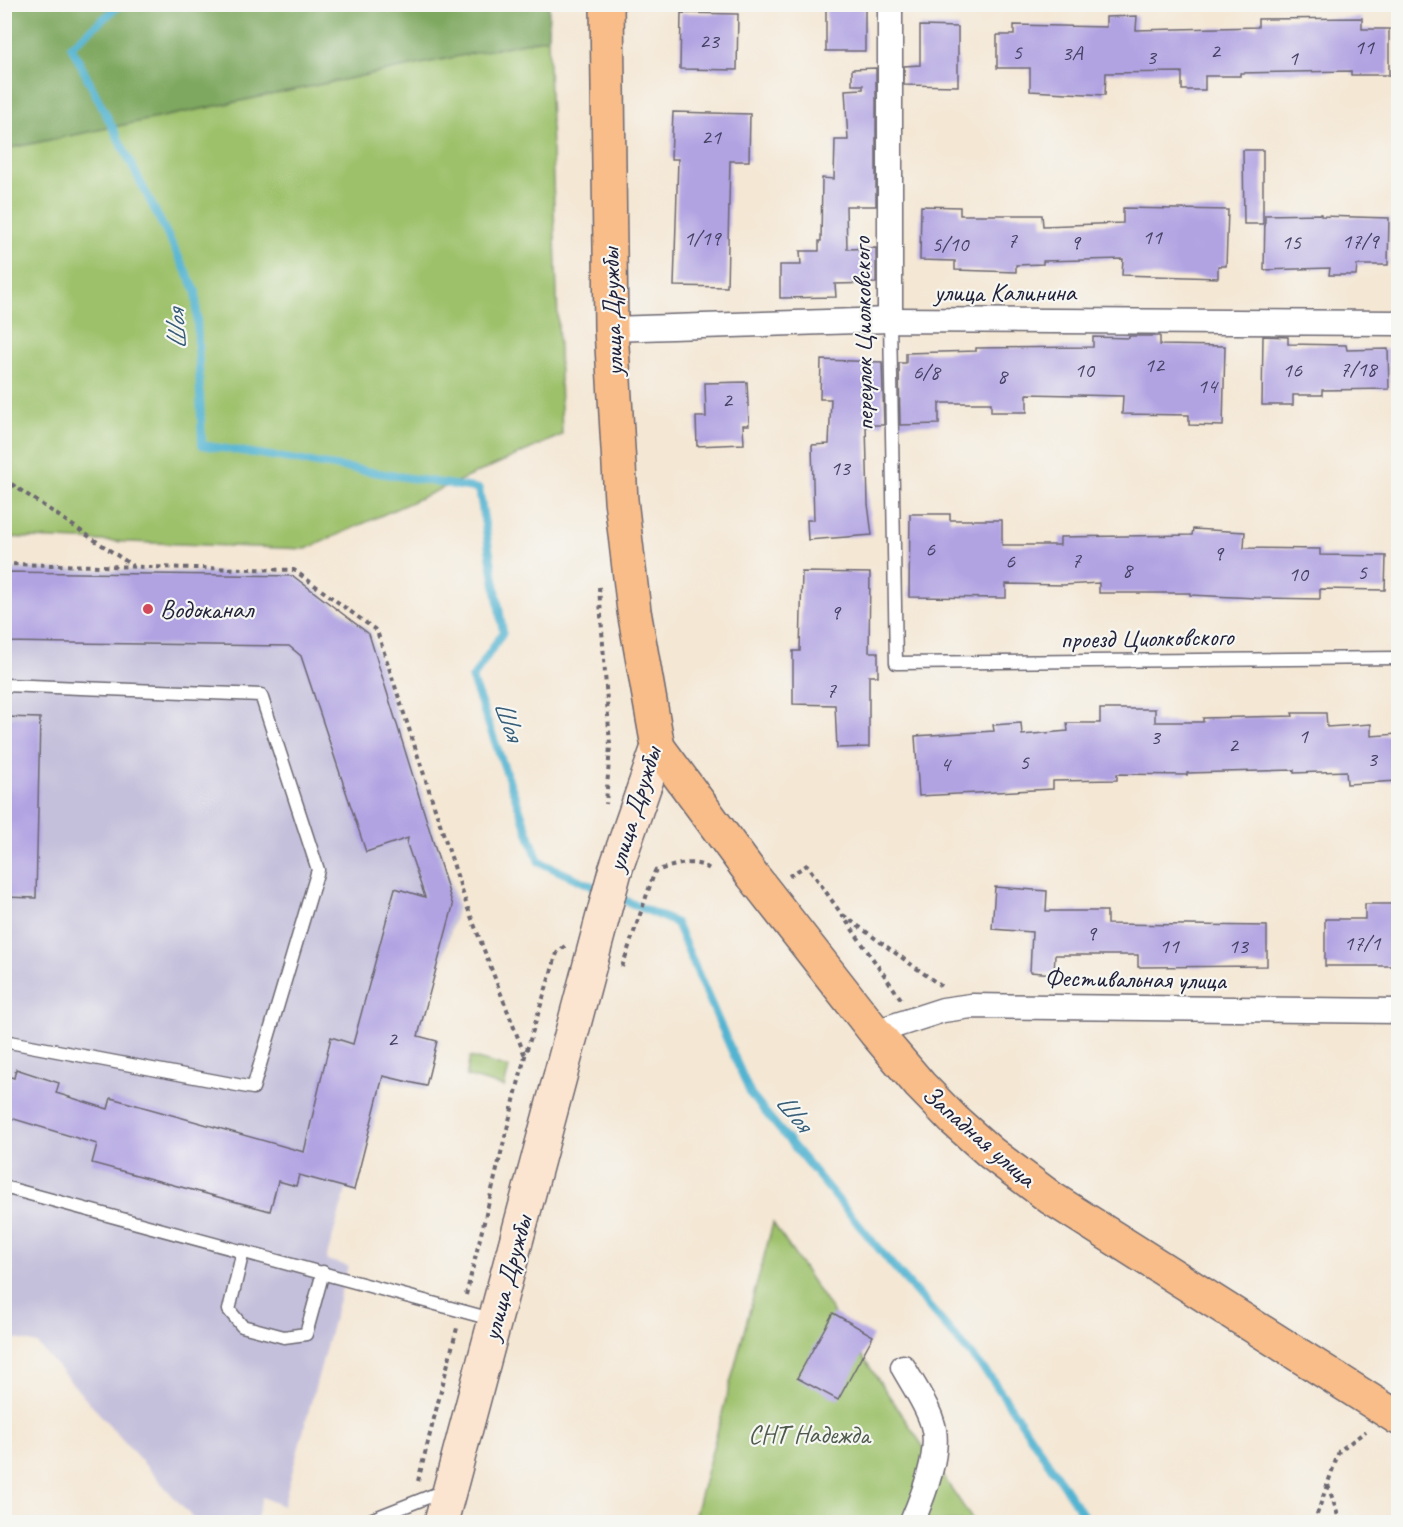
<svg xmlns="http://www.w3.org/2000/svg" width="1403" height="1527" font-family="Caveat,sans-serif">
	<rect width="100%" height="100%" fill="#f6f6f2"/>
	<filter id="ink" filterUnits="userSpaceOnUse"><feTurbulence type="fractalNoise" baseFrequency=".0167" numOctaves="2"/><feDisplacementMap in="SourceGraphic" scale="12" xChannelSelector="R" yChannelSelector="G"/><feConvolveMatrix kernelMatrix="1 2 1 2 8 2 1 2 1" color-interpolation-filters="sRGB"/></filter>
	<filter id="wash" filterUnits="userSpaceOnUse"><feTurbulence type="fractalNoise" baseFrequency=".008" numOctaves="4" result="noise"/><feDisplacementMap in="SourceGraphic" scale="24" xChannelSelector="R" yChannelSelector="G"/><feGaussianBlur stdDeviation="1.35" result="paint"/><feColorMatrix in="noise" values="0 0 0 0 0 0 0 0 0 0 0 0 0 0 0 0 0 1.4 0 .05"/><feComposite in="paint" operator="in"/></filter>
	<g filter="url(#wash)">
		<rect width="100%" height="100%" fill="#f4e7d4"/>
		<!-- industrial -->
		<polygon fill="#c4c0db" points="5,568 293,573 371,632 458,906 421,1034 440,1040 427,1090 385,1080 356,1193 346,1190 326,1260 348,1266 283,1506 262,1497 256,1522 196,1522 37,1344 5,1336"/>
		<!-- green -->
		<g fill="#9dc16b" stroke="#607253" stroke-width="1.5">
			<polygon points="548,38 562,435 306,549 5,537 5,149"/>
			<polygon points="470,1057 509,1068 504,1087 466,1076"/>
			<polygon points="773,1223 974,1522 693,1522"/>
		</g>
		<!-- forest -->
		<polygon fill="#7ea75f" stroke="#50644d" stroke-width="1.5" points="5,4 549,4 549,5 548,38 5,149"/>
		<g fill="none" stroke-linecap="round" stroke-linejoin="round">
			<!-- stream -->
			<g stroke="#53b4d1" stroke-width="8">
				<polyline points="121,4 71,46 196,291 202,445 479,489 503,632 472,679 539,862 601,890"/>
				<polyline points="615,896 676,923 751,1095 889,1261 992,1379 1088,1522"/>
			</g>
		</g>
		<g id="blocks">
			<!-- building -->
			<g fill="#b1a3e2">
				<rect x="826" y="6" width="39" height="45"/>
				<polygon points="681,13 738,14 737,70 680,69"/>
				<polygon points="1137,16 1136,30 1258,27 1258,19 1362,18 1362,29 1389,29 1389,75 1351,75 1351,71 1240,73 1240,76 1205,76 1205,90 1182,90 1182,72 1106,73 1105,95 1030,91 1030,68 997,68 997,35 1014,35 1014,25 1106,27 1106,17"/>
				<polygon points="920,26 958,27 958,86 904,85 904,66 920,65"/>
				<polygon points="876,68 876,206 846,206 847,249 876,248 876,283 835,284 836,297 780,298 780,265 801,265 800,251 819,251 819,241 821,241 822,178 834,179 835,140 848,140 845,90 863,89 863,85 852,85 852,69"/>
				<polygon points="673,112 750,114 749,161 730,161 727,287 674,286 678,159 671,159"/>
				<polygon points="1243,150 1263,150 1263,224 1244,224"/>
				<polygon points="921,206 960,207 960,215 1042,215 1043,226 1123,223 1123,208 1228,210 1226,266 1218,266 1218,278 1122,275 1123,259 1043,261 1043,264 1016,265 1016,272 955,270 955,261 920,260"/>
				<polygon points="1321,214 1321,216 1389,218 1388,265 1357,265 1356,275 1329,275 1330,268 1264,270 1265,215"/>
				<polygon points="1129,336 1160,336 1160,345 1225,346 1223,426 1189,425 1189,415 1122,414 1123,396 1027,394 1027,412 991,412 991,403 939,403 939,424 900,425 899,363 906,363 906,353 976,351 976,348 1093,347 1093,337 1129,338"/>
				<polygon points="1263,336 1288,337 1288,344 1346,345 1347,350 1388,349 1389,389 1322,390 1322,395 1293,395 1293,405 1262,405"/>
				<polygon points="821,360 882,362 884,425 866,425 868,504 872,535 808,540 807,520 814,520 812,445 829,444 831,399 820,399"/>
				<polygon points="747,382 749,425 743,425 744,444 697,446 696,417 706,417 705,383"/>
				<polygon points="910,514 950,514 950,520 1002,520 1002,545 1060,545 1060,537 1192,535 1193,529 1245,532 1244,548 1320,549 1320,555 1386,556 1385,590 1320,589 1320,599 1256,598 1190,595 1190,593 1099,593 1099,583 1063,585 1006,584 1006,598 909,597"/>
				<polygon points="4,572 293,576 369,634 453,906 418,1036 437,1041 426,1086 383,1076 354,1190 299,1175 296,1186 278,1181 270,1211 92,1163 97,1144 4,1116 4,1075 14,1078 16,1069 59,1083 56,1093 108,1109 111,1098 304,1152 331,1037 353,1044 395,888 425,897 407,844 408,838 366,852 301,656 289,646 4,642"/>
				<polygon points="802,572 870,573 869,652 878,652 878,676 869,676 869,747 837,748 835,705 793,704 793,651 800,651"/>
				<polygon points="1100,709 1155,709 1155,722 1203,722 1203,718 1293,716 1292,713 1326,713 1327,727 1371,724 1371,736 1398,734 1398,781 1347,784 1346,771 1294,773 1294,770 1187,773 1187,775 1117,774 1117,780 1053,781 1053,789 919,796 915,736 994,731 993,725 1021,723 1022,735 1068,731 1067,723 1100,723"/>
				<polygon points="4,717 40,718 36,898 4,897"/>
				<polygon points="995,887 1047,891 1046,911 1107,911 1107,924 1267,926 1267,966 1138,967 1138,955 1055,955 1054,974 1030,972 1032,932 992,929"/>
				<polygon points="1365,904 1398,904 1398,966 1325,966 1325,919 1365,919"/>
				<polygon points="833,1313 873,1336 838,1400 797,1378"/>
			</g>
		</g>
	</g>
	<g filter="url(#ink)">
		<use href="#blocks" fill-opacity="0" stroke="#6c6771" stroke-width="1.5"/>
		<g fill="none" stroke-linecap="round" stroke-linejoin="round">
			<!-- lane casing -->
			<g stroke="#6c6771" stroke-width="15">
				<g id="lane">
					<polyline points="890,320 896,663 1398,658"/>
					<polyline points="4,685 261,695 318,870 253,1088 4,1041"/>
					<polyline points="4,1187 495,1320"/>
					<polyline points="243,1251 229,1310 242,1326 284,1337 306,1334 323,1272"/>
					<polyline points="365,1522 446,1490"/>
				</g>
			</g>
			<!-- street casing -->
			<g stroke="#6c6771" stroke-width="27">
				<g id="street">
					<polyline points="890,4 890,320"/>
					<polyline points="611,329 890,320 1398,323"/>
					<polyline points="875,1032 943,1010 971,1006 1398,1011"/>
					<path d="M 903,1367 C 913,1385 926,1403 932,1422 C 942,1450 923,1496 912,1522"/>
				</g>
			</g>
			<!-- secondary casing -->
			<g stroke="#6c6771" stroke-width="36">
				<polyline id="secondary" points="441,1522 615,871 658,747"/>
			</g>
			<!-- primary casing -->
			<g stroke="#6c6771" stroke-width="36">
				<polyline id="primary" points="607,4 611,329 621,500 634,611 658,747 753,876 875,1032 920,1085 954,1120 991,1153 1051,1198 1398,1418"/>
			</g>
			<!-- path -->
			<g stroke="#6c6771" stroke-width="4" stroke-dasharray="4.5 4.5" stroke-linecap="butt">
				<polyline points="4,479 133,566"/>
				<polyline points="4,564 294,570 377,631 467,906 525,1056"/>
				<polyline points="599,587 610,745 606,804"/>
				<polyline points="789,876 807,865 901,999"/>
				<polyline points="843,915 941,986"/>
				<path d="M 622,967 L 655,871 C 673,866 694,857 711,870"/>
				<polyline points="466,1295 525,1056 557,953 565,946"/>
				<polyline points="418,1481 457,1328"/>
				<polyline points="1328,1485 1340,1522"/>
				<polyline points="1312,1522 1316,1517 1339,1451 1366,1431"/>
			</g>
			<!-- lane -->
			<use href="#lane" stroke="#fff" stroke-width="12"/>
			<!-- street -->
			<use href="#street" stroke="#fff" stroke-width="24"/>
			<!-- secondary -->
			<use href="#secondary" stroke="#fce5d0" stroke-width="33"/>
			<!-- primary -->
			<use href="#primary" stroke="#f8bd89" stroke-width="33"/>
		</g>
	</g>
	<!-- markers -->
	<circle fill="#d1495b" stroke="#f6f6f2" stroke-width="2" cx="148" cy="609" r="6"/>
	<g text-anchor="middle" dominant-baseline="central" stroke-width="4.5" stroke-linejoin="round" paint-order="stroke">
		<!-- number labels -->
		<g font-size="22" fill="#464265">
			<text x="709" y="41">23</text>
			<text x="1364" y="47">11</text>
			<text x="1215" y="51">2</text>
			<text x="1017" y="52">5</text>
			<text x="1072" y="53">3А</text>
			<text x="1151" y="57">3</text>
			<text x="1293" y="58">1</text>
			<text x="711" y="137">21</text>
			<text x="1152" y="237">11</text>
			<text x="702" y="238">1/19</text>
			<text x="1012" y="240">7</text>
			<text x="1360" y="241">17/9</text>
			<text x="1075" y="242">9</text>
			<text x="1291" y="242">15</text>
			<text x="950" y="244">5/10</text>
			<text x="1154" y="365">12</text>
			<text x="1358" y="369">7/18</text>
			<text x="1084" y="370">10</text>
			<text x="1292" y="370">16</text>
			<text x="926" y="372">6/8</text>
			<text x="1002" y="376">8</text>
			<text x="1207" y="386">14</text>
			<text x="727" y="400">2</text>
			<text x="840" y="468">13</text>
			<text x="930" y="549">6</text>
			<text x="1218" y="553">9</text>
			<text x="1076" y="560">7</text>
			<text x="1010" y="561">6</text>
			<text x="1127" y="570">8</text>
			<text x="1362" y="572">5</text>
			<text x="1298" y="574">10</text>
			<text x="835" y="612">9</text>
			<text x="831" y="690">7</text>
			<text x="1303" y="736">1</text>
			<text x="1155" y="737">3</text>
			<text x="1233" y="745">2</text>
			<text x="1372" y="759">3</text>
			<text x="1024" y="762">5</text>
			<text x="945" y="764">4</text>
			<text x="1091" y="933">9</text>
			<text x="1362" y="943">17/1</text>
			<text x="1169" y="946">11</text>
			<text x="1238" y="946">13</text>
			<text x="392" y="1039">2</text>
		</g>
		<!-- street labels -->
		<g font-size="26" fill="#22223b" stroke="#f6f6f2">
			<text x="1005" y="292">улица Калинина</text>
			<text transform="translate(612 312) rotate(-92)">улица Дружбы</text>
			<text transform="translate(863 334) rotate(-91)">переулок Циолковского</text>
			<text transform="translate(1147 638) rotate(-1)">проезд Циолковского</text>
			<text transform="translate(634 809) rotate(-73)">улица Дружбы</text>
			<text transform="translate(1135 979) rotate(1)">Фестивальная улица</text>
			<text transform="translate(979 1136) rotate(41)">Западная улица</text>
			<text transform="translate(507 1278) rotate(-75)">улица Дружбы</text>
		</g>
		<!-- poi labels -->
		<g font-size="26" fill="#22223b" stroke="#f6f6f2" text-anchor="start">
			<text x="160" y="609">Водоканал</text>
		</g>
		<!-- park labels -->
		<g font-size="26" fill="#4d5a4c" stroke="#f6f6f2">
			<text x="809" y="1434">СНТ Надежда</text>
		</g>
		<!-- water labels -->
		<g font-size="27" font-style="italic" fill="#365c77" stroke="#f6f6f2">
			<text transform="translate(176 330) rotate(-93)">Шоя</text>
			<text transform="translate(509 720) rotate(70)">Шоя</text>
			<text transform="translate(794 1112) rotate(50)">Шоя</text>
		</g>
	</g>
	<!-- margin -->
	<rect width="1403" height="1527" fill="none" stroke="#f6f6f2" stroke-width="24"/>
</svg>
